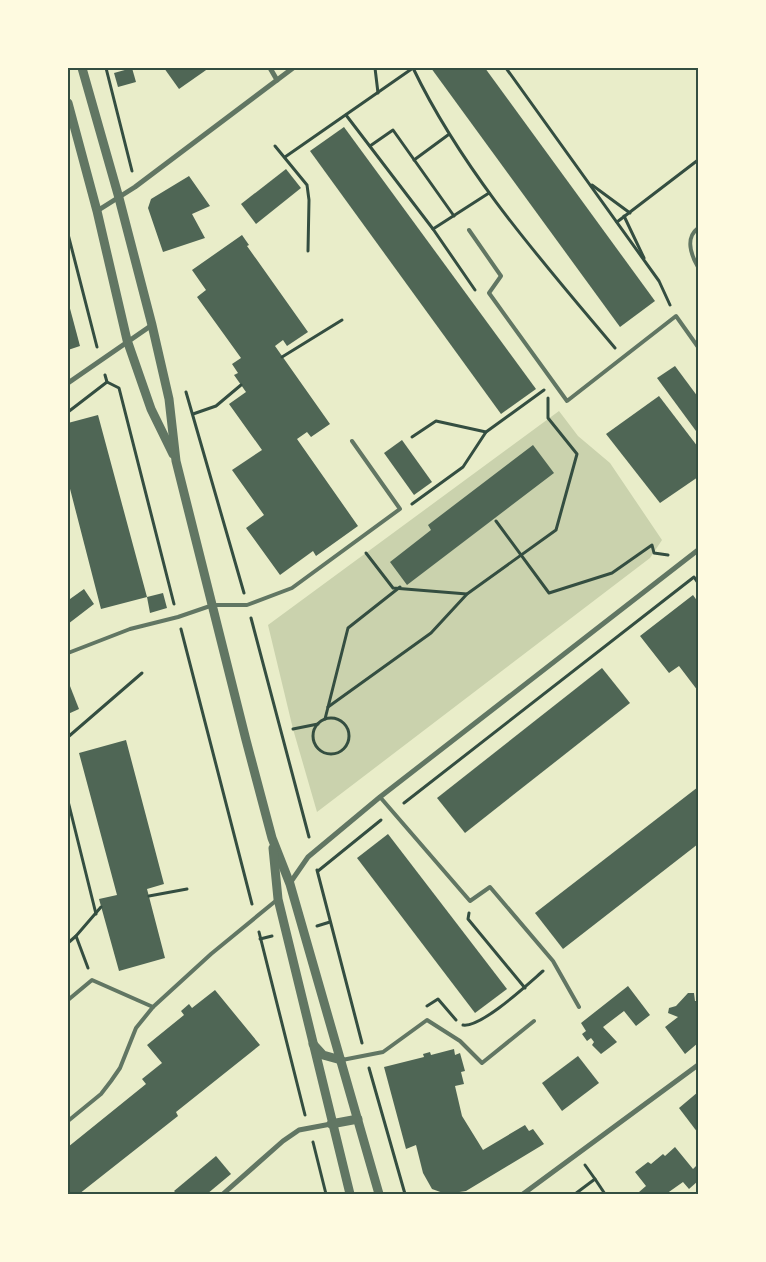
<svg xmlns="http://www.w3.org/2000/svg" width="766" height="1262" font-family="Bitter,serif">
	<rect width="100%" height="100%" fill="#e9edc9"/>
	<!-- green -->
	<polygon fill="#cad2ad" points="559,411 578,436 610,463 662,540 650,558 317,812 293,729 268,625"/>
	<!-- building -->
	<g fill="#4f6655">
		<polygon points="132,68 136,82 118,87 114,73"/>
		<polygon points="164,68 209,68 179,89"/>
		<polygon points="431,68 485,68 655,301 620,327"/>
		<polygon points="344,127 536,389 501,414 310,151"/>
		<polygon points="286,169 301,188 256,224 241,204"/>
		<polygon points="189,176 210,206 192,214 205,238 163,252 148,208 151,199"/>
		<polygon points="242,235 249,245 247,246 308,332 287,346 283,340 275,346 330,424 311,437 307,432 297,439 358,526 316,556 313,551 280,575 246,528 264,515 232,470 262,450 229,404 246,392 234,375 238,373 232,364 241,358 197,297 206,290 192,270"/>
		<polygon points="68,301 80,346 68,350"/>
		<polygon points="675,366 698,397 698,429 696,431 657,378"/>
		<polygon points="659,396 698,447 698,477 660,503 606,434"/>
		<polygon points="98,415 147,597 163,593 167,608 150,613 147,597 101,609 68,481 68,423"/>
		<polygon points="402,440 432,482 414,495 384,453"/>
		<polygon points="533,445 554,473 407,585 390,562 431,530 428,525"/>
		<polygon points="84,589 94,604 68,624 68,596 70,599"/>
		<polygon points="693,595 698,602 698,691 679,666 669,673 640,636"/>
		<polygon points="602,668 630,703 465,833 437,798"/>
		<polygon points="68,681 79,709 68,714"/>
		<polygon points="126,740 164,884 147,889 165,958 119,971 99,899 117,895 79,753"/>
		<polygon points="698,787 698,844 563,949 535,913"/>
		<polygon points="388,834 507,989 475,1013 357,858"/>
		<polygon points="628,986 650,1015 636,1026 624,1011 603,1027 617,1042 601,1054 592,1045 594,1042 591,1038 587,1041 582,1034 586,1031 581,1023"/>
		<polygon points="215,990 260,1045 176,1112 178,1116 79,1194 68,1194 68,1147 146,1084 142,1079 162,1063 147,1045 184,1015 181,1011 189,1004 192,1008"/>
		<polygon points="688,993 694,993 695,1001 698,1001 698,1043 685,1054 665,1027 678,1017 668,1013 669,1008 676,1006"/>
		<polygon points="454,1049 455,1055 460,1053 465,1071 461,1072 464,1084 455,1086 462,1116 483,1150 525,1125 529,1131 533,1129 544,1144 466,1191 446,1194 432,1189 423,1173 416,1145 406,1149 384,1067 424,1057 423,1054 430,1052 431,1055"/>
		<polygon points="578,1056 599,1083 562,1111 542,1083"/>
		<polygon points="698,1092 698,1133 679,1108"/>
		<polygon points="675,1147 693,1169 698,1164 698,1181 689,1189 683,1182 666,1194 641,1194 639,1192 646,1186 635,1172 648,1162 651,1164 663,1154 665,1156"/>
		<polygon points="216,1156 231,1174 207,1194 177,1194 174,1191"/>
	</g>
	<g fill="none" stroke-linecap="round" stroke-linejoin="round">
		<!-- path -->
		<g stroke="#344e41" stroke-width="3">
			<polyline points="106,68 132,171"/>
			<polyline points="375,68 378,93"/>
			<path d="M 413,68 C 463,172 541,260 615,348"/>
			<polyline points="506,68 659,281 670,305"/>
			<polyline points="346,115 433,229 489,193"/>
			<polyline points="275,146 307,185 309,200 308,251"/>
			<polyline points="370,146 393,130 454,216"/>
			<polyline points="285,157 413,68"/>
			<polyline points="414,160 448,135"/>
			<polyline points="592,185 630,213"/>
			<polyline points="624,216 644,258"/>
			<polyline points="617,222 698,160"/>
			<polyline points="433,229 475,290"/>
			<polyline points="68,234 97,347"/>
			<polyline points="282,357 342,320"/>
			<polyline points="105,375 107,382 119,388 174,604"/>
			<polyline points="186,392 244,593"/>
			<polyline points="68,412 107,382"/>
			<polyline points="193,414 216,406 241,385"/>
			<polyline points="412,437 436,421 486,432"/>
			<polyline points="412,504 463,467 486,432 544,390"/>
			<polyline points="496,521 549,593 612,573 652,545 654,553 668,555"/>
			<polyline points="366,553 393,588 467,594"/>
			<polyline points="251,618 309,837"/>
			<polyline points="181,629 252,904"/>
			<polyline points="328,707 431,633 467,594 556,530 577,454 548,418 548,398"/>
			<circle cx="331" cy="736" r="18"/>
			<polyline points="325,719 348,628 400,587"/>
			<polyline points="293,729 318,724"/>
			<polyline points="68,737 142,673"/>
			<polyline points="68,801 96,914"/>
			<polyline points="404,803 694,577 698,583"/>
			<polyline points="317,870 362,1043"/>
			<polyline points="318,871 381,820"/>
			<polyline points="149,896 187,889"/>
			<polyline points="469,913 468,919 525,988"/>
			<polyline points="317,926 330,922"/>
			<polyline points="259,932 305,1115"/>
			<polyline points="76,936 101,907"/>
			<polyline points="260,939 272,936"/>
			<polyline points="68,943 76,936 88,968"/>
			<polyline points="427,1006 438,999 456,1020"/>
			<path d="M 463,1025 C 481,1028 528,984 543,971"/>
			<polyline points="369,1068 405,1194"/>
			<polyline points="313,1142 326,1194"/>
			<polyline points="595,1179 605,1194"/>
			<polyline points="567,1194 568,1194"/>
			<polyline points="575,1194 595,1179 585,1165"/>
		</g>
		<!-- service -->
		<g stroke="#617663" stroke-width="4">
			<path d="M 698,228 C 685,238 691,255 698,267"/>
			<polyline points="469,230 501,276 489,293 567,401 676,316 698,347"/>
			<polyline points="68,653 130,629 178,617 213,605 247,605 292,588 400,509 352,441"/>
			<polyline points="380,797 470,901 490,887 553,961 579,1007"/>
			<polyline points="68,1000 92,980 153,1007"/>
			<polyline points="342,1060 383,1052 427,1020 460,1041 482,1063 534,1021"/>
			<polyline points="68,1121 101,1094 111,1081 120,1068 136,1028 153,1007 211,954 278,899"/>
		</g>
		<!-- minor -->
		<g stroke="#617663" stroke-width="5">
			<polyline points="270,68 277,80"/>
			<polyline points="97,211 135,187 293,68"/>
			<polyline points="68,383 152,325"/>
			<polyline points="290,883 308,857 380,797 698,550"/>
			<polyline points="223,1194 283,1141 299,1130 331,1124"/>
			<polyline points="523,1194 698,1065"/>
		</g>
		<!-- tertiary -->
		<g stroke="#617663" stroke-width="9">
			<polyline points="82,68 119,198 152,325 169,399 176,461 246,740 272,838 290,884 379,1194"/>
			<polyline points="68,103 97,211 127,340 151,409 173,454"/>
			<polyline points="273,848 278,899 350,1194"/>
			<polyline points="313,1044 323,1055 341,1060"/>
			<polyline points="331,1124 358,1119"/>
		</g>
	</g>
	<!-- border -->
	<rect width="766" height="1262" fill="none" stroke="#fefae0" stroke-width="138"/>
	<rect x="69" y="69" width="628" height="1124" fill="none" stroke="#344e41" stroke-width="2"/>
</svg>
